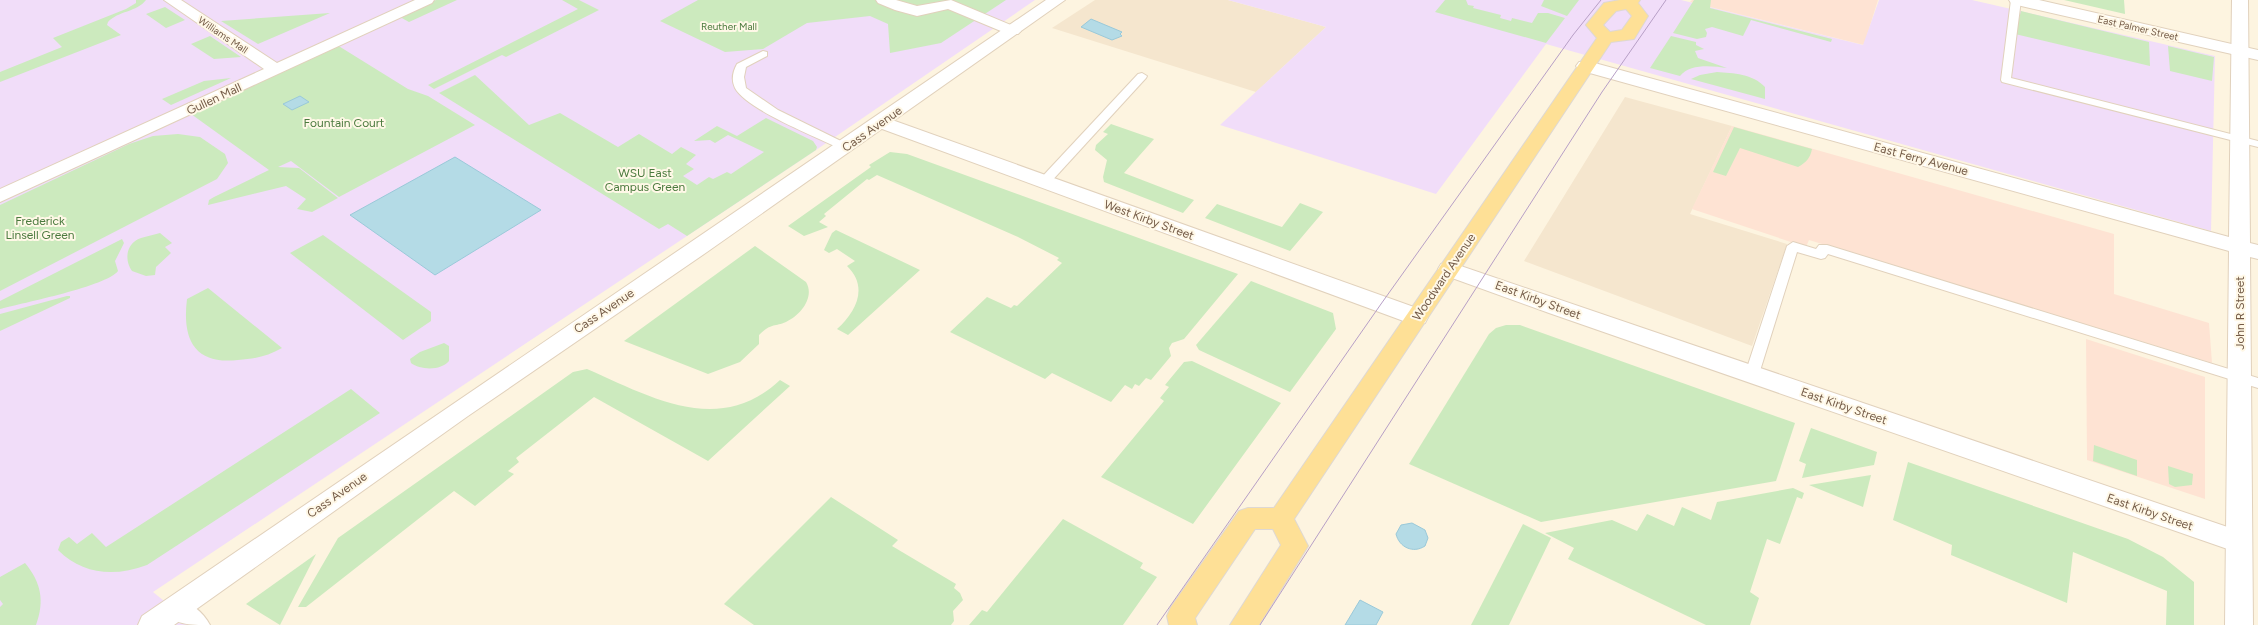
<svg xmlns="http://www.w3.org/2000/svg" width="2258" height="625" font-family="Figtree,sans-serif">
	<rect width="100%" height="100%" fill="#fdf4e0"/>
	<!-- residential -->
	<g fill="#f5e6ce">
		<polygon points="1095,0 1228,0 1326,27 1256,92 1052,28"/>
		<polygon points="1625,97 1732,126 1690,214 1787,244 1752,346 1524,261"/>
	</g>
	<!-- commercial -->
	<g fill="#fee3d3">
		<polygon points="1692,0 1878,0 1864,45 1690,2"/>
		<polygon points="1732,126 2114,234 2114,294 2209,323 2212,363 1809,240 1806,247 1692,209"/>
		<polygon points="2086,339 2205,377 2205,499 2087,460"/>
	</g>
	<!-- education -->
	<g fill="#f1ddf9">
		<polygon points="0,0 1035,0 816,150 153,592 194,625 0,625"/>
		<polygon points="1228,0 1681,0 1863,45 1879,0 1972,0 2215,56 2211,231 1546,44 1436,194 1220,125 1326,27"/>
	</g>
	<!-- green -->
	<g fill="#cceabe">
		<path d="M 136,0 L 146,0 C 137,12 118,11 108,22 L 107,25 L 121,35 L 0,82 L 0,72 L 62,47 L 53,38 L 126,9 L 136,3 Z"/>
		<polygon points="436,0 457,0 409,22 400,17"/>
		<polygon points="562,0 579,0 599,10 506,57 502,55 434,89 428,85 578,9"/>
		<polygon points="698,0 1006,0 941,43 890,53 888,24 870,16 807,23 763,49 725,52 660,21"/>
		<polygon points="1445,0 1466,0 1468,5 1474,6 1473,8 1501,15 1500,18 1511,21 1512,18 1532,23 1538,13 1548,13 1565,18 1546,43 1435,12"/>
		<polygon points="1544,0 1579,0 1567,16 1541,6"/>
		<polygon points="1694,0 1711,0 1710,8 1832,39 1831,42 1751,20 1743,36 1712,27 1705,29 1707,33 1706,37 1697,39 1673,33"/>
		<polygon points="2064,0 2124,0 2125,14"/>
		<polygon points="165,7 185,20 166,28 146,14"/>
		<polygon points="2021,11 2149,42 2150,66 2015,34"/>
		<polygon points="330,13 258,44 221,21"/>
		<polygon points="210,36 241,57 214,59 191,44"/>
		<path d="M 1671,36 L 1696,42 L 1696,45 L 1704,49 L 1695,51 L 1698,58 L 1727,68 C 1713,66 1690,63 1680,76 L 1650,68 Z"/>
		<polygon points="337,45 408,89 428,96 475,125 339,197 291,161 278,167 299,168 338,198 312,212 297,209 306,199 286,186 208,205 209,200 214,197 269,170 191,114"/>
		<polygon points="2168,46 2214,57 2212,81 2170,71"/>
		<path d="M 1717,72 C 1733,73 1753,74 1765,87 L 1765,99 L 1691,79 L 1700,75 Z"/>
		<polygon points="475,75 529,125 560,113 618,147 639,134 672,154 681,147 696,155 686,164 694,169 683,176 697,185 709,177 713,179 727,172 731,174 764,152 728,135 715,143 710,140 694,141 717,126 737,136 766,118 813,141 817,147 816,150 687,236 668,224 659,229 439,93"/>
		<polygon points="231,78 171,105 162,99 204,81"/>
		<polygon points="1111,124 1154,139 1124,173 1194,200 1183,213 1104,182 1103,177 1107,160 1095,150 1096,145 1108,134 1103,132"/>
		<path d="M 1734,127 L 1812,149 C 1810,158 1807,162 1798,167 L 1740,148 L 1726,176 L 1713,172 Z"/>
		<polygon points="178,134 200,137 225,154 228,163 217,179 0,291 0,205 129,144 153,136"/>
		<polygon points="890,152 907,154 1238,274 1184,339 1172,343 1169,348 1171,356 1151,380 1146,378 1139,386 1135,384 1132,389 1125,385 1111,402 1052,373 1045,379 950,332 987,297 1011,308 1014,305 1017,306 1062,263 1057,260 1059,258 1018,237 877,175 869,180 867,179 824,214 826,216 819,222 828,227 804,236 788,226 871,167 869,165"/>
		<polygon points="1300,203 1323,212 1290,251 1205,218 1217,204 1282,227"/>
		<path d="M 836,230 L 920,270 L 848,335 L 837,329 C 856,312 869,287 847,266 L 855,261 L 837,249 L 829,253 L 824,250 L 832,233 Z"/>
		<path d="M 160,233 L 172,243 L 165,247 L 171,253 L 156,267 L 155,275 L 146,276 L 132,271 C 124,260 126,243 141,238 C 147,236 154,235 160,233 Z"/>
		<polygon points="323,235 431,312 431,321 403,340 290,253"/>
		<path d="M 122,239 L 124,243 L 115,261 L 118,271 C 107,286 23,303 0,309 L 0,301 Z"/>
		<path d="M 755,246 L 806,282 C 815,297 801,315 786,322 C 774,327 771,323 759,335 L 759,344 L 740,362 L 708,374 L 624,341 Z"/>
		<polygon points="1251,281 1333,313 1336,329 1290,392 1199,350 1196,345"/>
		<path d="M 208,288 L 282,348 C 268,356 255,359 238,360 C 194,365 182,339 187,299 Z"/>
		<polygon points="67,296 70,296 70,298 0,331 0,314"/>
		<polygon points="1506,325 1520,325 1795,423 1776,481 1541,522 1409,464 1489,334 1496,328"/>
		<path d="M 444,343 L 449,346 L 449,361 C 441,371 420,370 411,363 L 410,359 L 420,352 Z"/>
		<polygon points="1192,361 1281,403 1193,524 1101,477 1164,401 1160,398 1169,387 1165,385 1184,362"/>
		<path d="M 587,369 C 651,397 719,437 780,380 L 790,386 L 708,461 L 594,397 L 516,458 L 519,462 L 508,471 L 514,474 L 475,506 L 454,491 L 306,607 L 298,607 L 338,538 L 573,372 Z"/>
		<path d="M 351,389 L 380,413 L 147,565 C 115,577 83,575 58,550 L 61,542 L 69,537 L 77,544 L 92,533 L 106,547 Z"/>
		<polygon points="1811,428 1877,452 1874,465 1802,478 1806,464 1799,461"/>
		<polygon points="2094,445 2137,460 2137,476 2093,461"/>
		<polygon points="1908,462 2128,539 2163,557 2194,582 2194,625 2166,625 2167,591 2073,552 2067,603 1951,555 1952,545 1893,520"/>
		<polygon points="2168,466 2193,474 2192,485 2175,487 2169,484"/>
		<polygon points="1871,475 1863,507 1809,485"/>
		<polygon points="1793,488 1804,493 1802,499 1797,497 1780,544 1767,539 1750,592 1759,598 1750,625 1706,625 1568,559 1574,548 1545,533 1612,520 1637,531 1647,514 1674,526 1682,507 1711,520 1717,502"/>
		<polygon points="831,497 898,540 892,546 956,584 954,588 960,593 963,600 953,611 954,621 951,625 754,625 724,604"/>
		<polygon points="1063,519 1143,563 1140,568 1157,577 1123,625 969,625 982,610 987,612"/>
		<polygon points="1523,524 1551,538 1509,625 1471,625"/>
		<polygon points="316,554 280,625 246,604"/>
		<path d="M 25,563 C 41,582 45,601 36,625 L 0,625 L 0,607 L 3,604 L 0,600 L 0,577 Z"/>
	</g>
	<!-- water -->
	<g fill="#b4dbe6" stroke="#9ac9d9">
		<polygon points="1091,19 1122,32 1120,34 1122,36 1112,40 1081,27"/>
		<polygon points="300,96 309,102 292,110 283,104"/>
		<polygon points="455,157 541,210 435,275 350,215"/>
		<path d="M 1412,523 L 1425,530 L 1428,538 L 1425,546 C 1413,554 1399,547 1396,534 L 1401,525 Z"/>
		<polygon points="1360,600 1383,612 1376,625 1345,625"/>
	</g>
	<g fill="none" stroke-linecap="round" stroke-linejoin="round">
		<!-- service casing -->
		<g stroke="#e1d1bc" stroke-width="2">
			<g id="service">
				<polygon points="2011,0 2021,0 2011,78 2258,141 2258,147 2002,82 2001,80"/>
				<path d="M 763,51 L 767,52 L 767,56 L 746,67 L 744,77 L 746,88 L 778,110 L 849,145 L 851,147 L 849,149 L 841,149 C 817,137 747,110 735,88 C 731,80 733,71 737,64 Z"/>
				<polygon points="1142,73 1147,76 1146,78 1048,185 1040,185 1038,182 1040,179 1138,74"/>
				<polygon points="1793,242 1816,249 1819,245 1827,245 2258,378 2258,388 1828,254 1825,258 1821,259 1797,252 1759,374 1757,378 1747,378 1745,374 1787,246"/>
			</g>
		</g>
		<!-- pedestrian casing -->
		<g stroke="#e1d1bc" stroke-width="2">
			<g id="pedestrian">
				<polygon points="164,0 181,0 277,63 415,0 434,0 432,3 0,202 0,189 264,69"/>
				<polygon points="876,0 896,0 917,6 951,0 1018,28 1021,31 1018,34 1008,34 948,9 917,16 895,10 878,3"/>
			</g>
		</g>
		<!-- minor casing -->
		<g stroke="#e1d1bc" stroke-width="2">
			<g id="minor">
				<polygon points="2009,0 2039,0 2258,50 2258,60 2017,5 2011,3"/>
				<polygon points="881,116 1425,311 1428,317 1425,323 1417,325 1409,323 874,126 872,122 874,118"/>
				<polygon points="1449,262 2248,534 2252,542 2248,550 2239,553 1549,313 1441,274 1438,269 1441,264"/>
				<path d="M 176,597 C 190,602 203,612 210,625 C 189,625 173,625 162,609 L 166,601 Z"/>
			</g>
		</g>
		<!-- tertiary casing -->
		<g stroke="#e1d1bc" stroke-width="2">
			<g id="tertiary">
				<polygon points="1046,0 1065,0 707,252 468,416 174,625 138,625 142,616"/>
				<polygon points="2232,0 2248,0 2250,243 2258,245 2258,259 2250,257 2253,625 2225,625 2229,251 1579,70 1576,66 1579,62 1591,62 2229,237"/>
			</g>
		</g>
		<!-- primary casing -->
		<g stroke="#ded8d3" stroke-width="2">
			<path id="primary" d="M 1620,0 L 1640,0 L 1638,3 L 1648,16 L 1634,39 L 1611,42 L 1294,519 L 1308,546 L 1259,625 L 1230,625 L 1281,545 L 1273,529 L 1255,529 L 1195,618 L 1197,625 L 1169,625 L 1167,616 L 1171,607 L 1239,511 L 1248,508 L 1274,508 L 1597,38 L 1586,25 L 1604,3 ZM 1626,9 L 1632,16 L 1622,30 L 1610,32 L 1603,25 L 1616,11 Z"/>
		</g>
		<!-- service -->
		<use href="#service" fill="#fff" fill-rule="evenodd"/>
		<!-- pedestrian -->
		<use href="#pedestrian" fill="#fff" fill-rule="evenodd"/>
		<!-- minor -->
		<use href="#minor" fill="#fff" fill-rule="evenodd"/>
		<!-- tertiary -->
		<use href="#tertiary" fill="#fff" fill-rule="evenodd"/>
		<!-- primary -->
		<use href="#primary" fill="#fee096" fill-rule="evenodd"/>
		<!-- tram -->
		<g stroke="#b79fc6" stroke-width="1">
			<polyline points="1157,625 1381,304 1573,35 1601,0"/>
			<polyline points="1260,625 1602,92 1666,0"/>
		</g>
	</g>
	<g text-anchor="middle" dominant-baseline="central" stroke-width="4" stroke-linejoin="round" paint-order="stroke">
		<!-- far-park labels -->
		<g font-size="10" fill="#4b7a3e" stroke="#fff8e7">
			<text x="729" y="26">Reuther Mall</text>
		</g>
		<!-- far-street labels -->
		<g font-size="10" fill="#745b47" stroke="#fff8e7">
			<text transform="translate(2138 28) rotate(13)">East Palmer Street</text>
			<text transform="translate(223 35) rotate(34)">Williams Mall</text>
		</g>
		<!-- street labels -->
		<g font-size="12" fill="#745b47" stroke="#fff8e7">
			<text transform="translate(214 99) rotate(-25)">Gullen Mall</text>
			<text transform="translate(872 129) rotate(-35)">Cass Avenue</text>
			<text transform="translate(1921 159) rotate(15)">East Ferry Avenue</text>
			<text transform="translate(1149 220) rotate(20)">West Kirby Street</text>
			<text transform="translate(1444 277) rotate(-56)">Woodward Avenue</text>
			<text transform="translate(1538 300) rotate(20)">East Kirby Street</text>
			<text transform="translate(604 311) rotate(-34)">Cass Avenue</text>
			<text transform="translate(2240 313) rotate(-90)">John R Street</text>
			<text transform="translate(1844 406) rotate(19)">East Kirby Street</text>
			<text transform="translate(337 495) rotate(-35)">Cass Avenue</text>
			<text transform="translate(2150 512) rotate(19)">East Kirby Street</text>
		</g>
		<!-- park labels -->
		<g font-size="12" fill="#4b7a3e" stroke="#fff8e7">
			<text x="344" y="123">Fountain Court</text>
			<text x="645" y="173">WSU East<tspan x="645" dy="14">Campus Green</tspan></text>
			<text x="40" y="221">Frederick<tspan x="40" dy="14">Linsell Green</tspan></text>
		</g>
	</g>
</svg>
